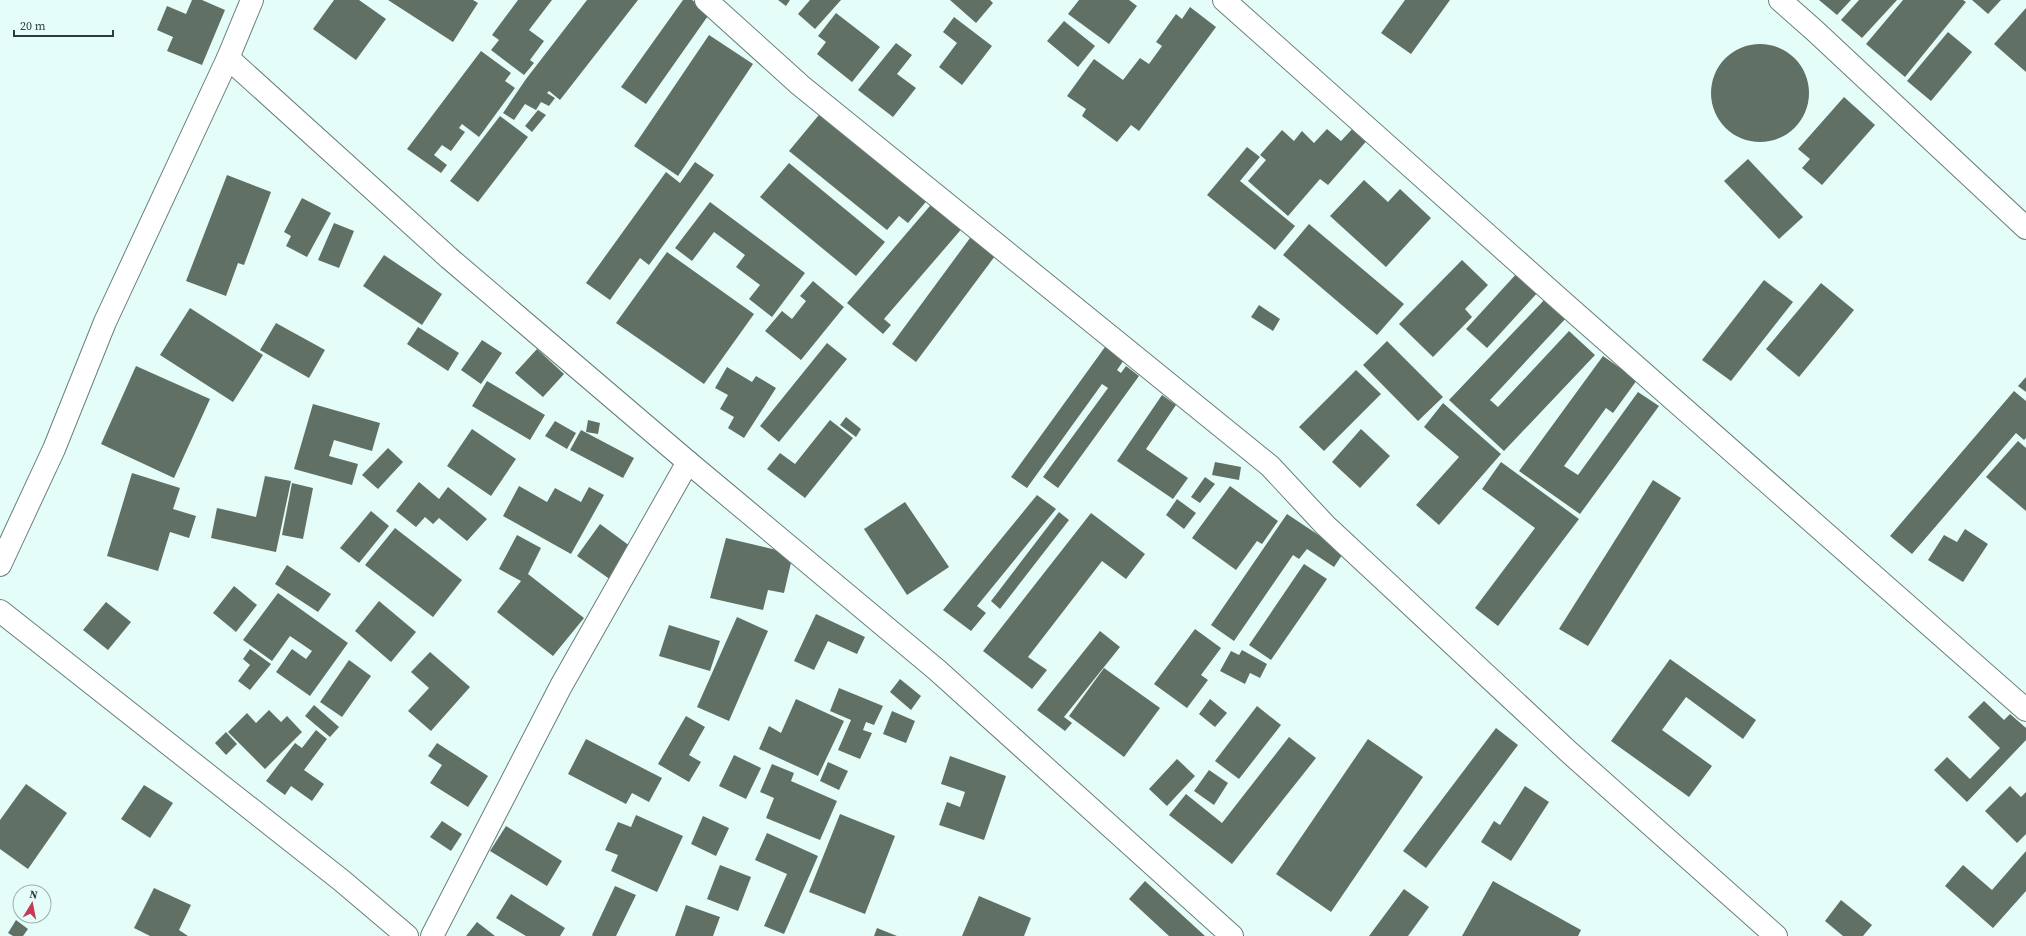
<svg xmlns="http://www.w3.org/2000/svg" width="2026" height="936" font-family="'Source Serif 4',serif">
	<rect width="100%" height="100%" fill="#e5fdf9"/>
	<!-- building -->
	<g fill="#617064">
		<polygon points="192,0 202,0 225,10 202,65 167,51 173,37 157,30 167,6 186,14"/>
		<polygon points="334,0 359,0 386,19 356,60 313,29"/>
		<polygon points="388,0 473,0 478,3 453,42"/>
		<polygon points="518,0 552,0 529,30 544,41 530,60 534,63 524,75 491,50 499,40 492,35"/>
		<polygon points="587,0 638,0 560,100 549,91 547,93 555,98 549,106 541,102 536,110 525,104 514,120 503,113 526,79"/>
		<polygon points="683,0 692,0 710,13 646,104 621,87"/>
		<polygon points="778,0 790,0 786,6"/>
		<polygon points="810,0 841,0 815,29 798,14"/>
		<polygon points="950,0 990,0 993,3 976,23"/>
		<polygon points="1079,0 1129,0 1137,6 1109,44 1068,14"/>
		<polygon points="1405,0 1450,0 1411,54 1381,33"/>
		<polygon points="1819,0 1851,0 1837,15"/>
		<polygon points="1859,0 1897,0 1862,38 1841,20"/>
		<polygon points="1903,0 1963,0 1966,2 1905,77 1866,44"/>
		<polygon points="1972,0 2001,0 1988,14"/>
		<polygon points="1190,7 1216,27 1139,131 1131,125 1117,142 1082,116 1086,109 1067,96 1094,59 1123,80 1140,58 1149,64 1162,46 1156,42 1176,14 1182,19"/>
		<polygon points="2026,8 2026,72 1994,44"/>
		<polygon points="836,13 880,47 852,82 817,54 826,42 818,36"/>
		<polygon points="954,17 992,46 962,85 939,67 957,43 943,32"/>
		<polygon points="1064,21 1095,46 1078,67 1047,41"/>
		<polygon points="1948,32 1972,52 1931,101 1907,81"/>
		<polygon points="709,35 753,64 678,176 634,146"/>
		<polygon points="896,43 912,55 897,74 916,88 893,117 858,90"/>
		<circle cx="1760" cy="93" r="49"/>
		<polygon points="481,51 511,73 505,81 515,88 479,137 462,124 459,128 465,132 451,151 442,145 434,155 447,165 441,173 407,149"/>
		<polygon points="1844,97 1875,125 1822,185 1802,168 1810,159 1798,149"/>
		<polygon points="538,110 546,115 532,132 525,126"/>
		<polygon points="823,110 930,197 908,223 899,216 887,230 789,151"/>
		<polygon points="500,116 528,137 478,202 450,181"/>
		<polygon points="1356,125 1370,137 1328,185 1320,179 1288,216 1248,181 1266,160 1260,155 1282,130 1294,141 1302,131 1314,143 1327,129 1341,141"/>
		<polygon points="1247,147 1260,157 1240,181 1295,226 1275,250 1207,195"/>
		<polygon points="1748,159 1803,217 1779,239 1724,181"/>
		<polygon points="695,162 714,175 649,265 640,258 610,300 586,283 666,172 680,183"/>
		<polygon points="789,163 885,242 856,276 760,197"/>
		<polygon points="227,175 271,192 244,265 238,263 226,296 186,281"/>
		<polygon points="1364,180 1388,202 1400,189 1431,218 1386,267 1330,216"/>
		<polygon points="302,198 331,213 307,257 286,246 291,236 284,232"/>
		<polygon points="935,200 965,225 884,319 891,325 883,334 847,303"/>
		<polygon points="710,202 805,273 772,317 749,299 760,285 736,267 745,255 714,232 692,261 675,248"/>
		<polygon points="334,223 354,231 339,268 318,260"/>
		<polygon points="1309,224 1404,304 1377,335 1283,255"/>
		<polygon points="970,238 995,256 916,362 892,344"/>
		<polygon points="667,252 754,314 704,384 616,323"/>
		<polygon points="384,255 442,294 422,325 363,286"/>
		<polygon points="1462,260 1488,285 1465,309 1472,317 1433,357 1399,324"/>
		<polygon points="1518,272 1539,291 1487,348 1466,329"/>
		<polygon points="1764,280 1793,302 1731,381 1702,360"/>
		<polygon points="813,281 844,307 801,360 765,331 782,311 792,319 806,301 800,296"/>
		<polygon points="1821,283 1854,310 1799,377 1766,349"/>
		<polygon points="1547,297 1567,317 1490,400 1498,407 1569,331 1595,355 1504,451 1449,400"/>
		<polygon points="1259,305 1280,319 1273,331 1251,317"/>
		<polygon points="190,308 263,355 233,402 160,355"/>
		<polygon points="276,323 325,350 309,378 260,350"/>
		<polygon points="418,327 459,353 448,371 407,344"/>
		<polygon points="482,340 502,353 481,384 461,370"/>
		<polygon points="1387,341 1443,397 1418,421 1363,365"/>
		<polygon points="827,343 847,359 779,442 760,426"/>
		<polygon points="1105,347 1124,360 1117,370 1121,373 1126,366 1139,376 1058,488 1043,477 1108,388 1102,384 1027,488 1011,477"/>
		<polygon points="537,349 564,374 543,397 515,373"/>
		<polygon points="1603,356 1637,380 1613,413 1606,408 1564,466 1578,475 1638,392 1659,406 1580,514 1519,471"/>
		<polygon points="136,366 210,399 174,478 101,444"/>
		<polygon points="727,367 752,382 756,376 776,388 744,438 728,428 734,417 720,409 728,395 715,388"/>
		<polygon points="1356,370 1381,394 1324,451 1299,427"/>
		<polygon points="2026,377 2026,392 2018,386"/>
		<polygon points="487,381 545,415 530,440 472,406"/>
		<polygon points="2014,391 2026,401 2026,438 2024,440 2016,433 1912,554 1890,536"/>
		<polygon points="1162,395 1176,405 1146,449 1188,478 1173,499 1117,461"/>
		<polygon points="1443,403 1501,454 1439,525 1416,505 1459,457 1424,427"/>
		<polygon points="313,404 380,423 372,451 334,440 329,456 358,464 352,485 294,469"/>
		<polygon points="846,417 861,429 856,437 840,425"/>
		<polygon points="588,420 600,423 598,434 586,432"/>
		<polygon points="830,420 853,438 805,498 767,469 780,453 795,464"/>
		<polygon points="555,421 576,433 567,449 545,436"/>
		<polygon points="472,429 516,459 491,496 447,466"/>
		<polygon points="1361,429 1390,456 1360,488 1332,462"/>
		<polygon points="581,430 634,458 623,478 570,450"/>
		<polygon points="2018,441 2026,448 2026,511 1986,477"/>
		<polygon points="388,448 403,462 378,489 362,475"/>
		<polygon points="1215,462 1241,467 1239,480 1212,475"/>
		<polygon points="1501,462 1579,519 1498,626 1475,608 1535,528 1482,489"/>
		<polygon points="132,473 180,488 173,509 196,516 189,538 170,532 158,571 107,556"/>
		<polygon points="265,476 291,481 276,552 211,538 217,508 256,517"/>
		<polygon points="1205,477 1215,484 1200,503 1191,497"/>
		<polygon points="1653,480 1681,498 1588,646 1559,629"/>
		<polygon points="419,482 439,499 448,487 487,519 467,541 439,518 433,524 425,517 416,527 396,511"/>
		<polygon points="292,483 313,488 303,539 282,535"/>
		<polygon points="519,486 547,502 555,488 581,502 589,487 604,495 571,554 503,516"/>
		<polygon points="1230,486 1278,521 1262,544 1257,541 1236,570 1192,538"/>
		<polygon points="1037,495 1056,509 977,606 986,613 971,631 943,610"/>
		<polygon points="1177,499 1196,513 1184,529 1166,515"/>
		<polygon points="905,502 949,567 907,595 864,529"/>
		<polygon points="371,511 389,526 359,563 340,548"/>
		<polygon points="1059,512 1069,520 1000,609 991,601"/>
		<polygon points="1091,513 1145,554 1126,579 1102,561 1028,657 1047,670 1032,689 983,651"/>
		<polygon points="1287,514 1344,552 1334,567 1307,549 1299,559 1293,555 1234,641 1211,625"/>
		<polygon points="600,524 634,549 611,580 577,556"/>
		<polygon points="395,528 462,580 433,617 365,565"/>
		<polygon points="1965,529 1988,544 1963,582 1928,560 1944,535 1957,542"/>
		<polygon points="517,535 541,548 528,574 584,618 553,656 497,612 521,581 499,569"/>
		<polygon points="726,538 793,554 784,593 768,590 763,610 710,598"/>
		<polygon points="1304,564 1327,579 1271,660 1249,645"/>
		<polygon points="287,565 331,594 318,612 275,584"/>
		<polygon points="234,586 257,605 236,632 213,613"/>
		<polygon points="278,593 348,643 310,696 276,672 292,649 306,659 312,651 290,636 272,661 243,640"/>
		<polygon points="379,601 416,632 391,662 355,631"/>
		<polygon points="106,602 131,622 108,650 83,630"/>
		<polygon points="816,614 865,637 857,654 828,641 814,670 794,661"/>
		<polygon points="737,617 768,631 729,721 697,707"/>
		<polygon points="669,625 720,641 710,671 659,656"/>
		<polygon points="1195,629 1221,648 1201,675 1208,680 1187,708 1154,684"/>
		<polygon points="1100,631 1120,647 1064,717 1072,723 1065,731 1037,710"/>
		<polygon points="250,649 271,664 250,690 238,681 250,665 243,659"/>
		<polygon points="1242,650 1267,664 1260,678 1250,673 1245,684 1220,671 1231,651 1239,655"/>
		<polygon points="430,652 470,687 431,731 408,711 429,688 411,672"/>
		<polygon points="1670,659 1756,720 1743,739 1686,697 1662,730 1712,766 1689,797 1611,741"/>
		<polygon points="349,660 371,676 342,717 320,702"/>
		<polygon points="1104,668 1160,708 1124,757 1069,716"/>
		<polygon points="900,679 921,696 911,710 890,692"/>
		<polygon points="839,688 883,706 874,725 866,722 863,730 872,733 860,759 838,750 851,720 830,711"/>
		<polygon points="796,699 844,721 818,776 759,749 769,726 781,733"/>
		<polygon points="1210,699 1227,713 1215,727 1199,714"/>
		<polygon points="1984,701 2004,720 2010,714 2026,728 2026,740 1967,802 1934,770 1947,757 1970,779 2000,748 1968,717"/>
		<polygon points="314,705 339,727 330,737 305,716"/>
		<polygon points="1257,706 1281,725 1239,779 1215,761"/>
		<polygon points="269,710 281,722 287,716 302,732 265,769 228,732 247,713 256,723"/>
		<polygon points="892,711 915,721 906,743 883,734"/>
		<polygon points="686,716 705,727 689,755 701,762 689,782 658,764"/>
		<polygon points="1496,728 1518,745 1426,868 1403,851"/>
		<polygon points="316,730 327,739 304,770 324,784 312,801 291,786 285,795 266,781 295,743 302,748"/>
		<polygon points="226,732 237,744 226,755 215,743"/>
		<polygon points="1289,737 1316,758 1232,864 1169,815 1186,794 1222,823"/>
		<polygon points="586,739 662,778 649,802 632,793 626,804 568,774"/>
		<polygon points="1368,739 1423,777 1331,912 1276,874"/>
		<polygon points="437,743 488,776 468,807 430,783 442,765 428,756"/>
		<polygon points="734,755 761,768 746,799 719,786"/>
		<polygon points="950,756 1006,776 984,840 939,825 947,802 960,807 965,792 941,784"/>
		<polygon points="1177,759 1195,776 1167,806 1149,789"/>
		<polygon points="828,762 848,771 839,790 820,781"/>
		<polygon points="772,764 794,773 791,781 837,801 820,840 766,818 774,798 760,792"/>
		<polygon points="1209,770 1228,783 1214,805 1194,791"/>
		<polygon points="26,784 67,813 28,869 0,849 0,820"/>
		<polygon points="144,785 173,803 150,838 121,819"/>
		<polygon points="1525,786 1549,802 1511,861 1481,842 1494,821 1500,825"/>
		<polygon points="2010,786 2021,797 2026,792 2026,834 2017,843 1985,811"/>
		<polygon points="840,814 895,836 865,914 809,892"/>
		<polygon points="636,815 683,836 657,892 611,871 618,855 605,850 618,822 631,827"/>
		<polygon points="703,816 729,828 716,856 691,844"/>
		<polygon points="442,821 462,834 451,851 430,837"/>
		<polygon points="506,826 562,861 547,886 490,851"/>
		<polygon points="767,833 818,856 784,934 764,926 787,874 755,860"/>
		<polygon points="2026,851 2026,891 1993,928 1945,886 1963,865 1992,890"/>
		<polygon points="720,865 751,877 738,911 707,899"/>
		<polygon points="1145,881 1205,936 1169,936 1129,899"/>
		<polygon points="1493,881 1581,930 1578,936 1462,936"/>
		<polygon points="615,886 636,895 616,936 593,936 592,935"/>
		<polygon points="154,888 191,905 179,930 188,936 150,936 134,928"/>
		<polygon points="1404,889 1429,907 1408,936 1369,936"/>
		<polygon points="511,894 565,928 560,936 526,936 496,918"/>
		<polygon points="979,896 1031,918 1024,936 962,936"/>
		<polygon points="1841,900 1872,925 1863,936 1843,936 1825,921"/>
		<polygon points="686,905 720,917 713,936 675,936"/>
		<polygon points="16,920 28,929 23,936 13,936 8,933"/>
		<polygon points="477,922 495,936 466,936"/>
		<polygon points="877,928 897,936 874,936"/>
	</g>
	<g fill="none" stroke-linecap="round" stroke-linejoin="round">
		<!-- minor casing -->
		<g stroke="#697f7c" stroke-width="24">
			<g id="minor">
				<polyline points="706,0 800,85 1270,466 1325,525 1570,753 1776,936"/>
				<polyline points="1224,0 1565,304 2026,710"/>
				<polyline points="1780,0 1814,30 2026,228"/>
				<polyline points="228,58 449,258 688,462 937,670 1232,936"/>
				<polyline points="0,565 54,449 105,322 228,58 252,0"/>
				<polyline points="0,611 341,880 407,936"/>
				<polyline points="432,936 561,686 688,462"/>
			</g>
		</g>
		<!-- minor -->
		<use href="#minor" stroke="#fff" stroke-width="22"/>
	</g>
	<!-- north arrow -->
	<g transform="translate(32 904) rotate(10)"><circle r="19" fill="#e5fdf9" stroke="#9dafac"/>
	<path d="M0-3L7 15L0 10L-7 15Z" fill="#c93955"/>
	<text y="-6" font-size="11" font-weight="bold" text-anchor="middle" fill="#313b39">N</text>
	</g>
	<!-- scale -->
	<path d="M14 30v6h99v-6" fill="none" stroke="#313b39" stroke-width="2"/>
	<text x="20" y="30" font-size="12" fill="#313b39" stroke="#e5fdf9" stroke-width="3" paint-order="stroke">20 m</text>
</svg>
